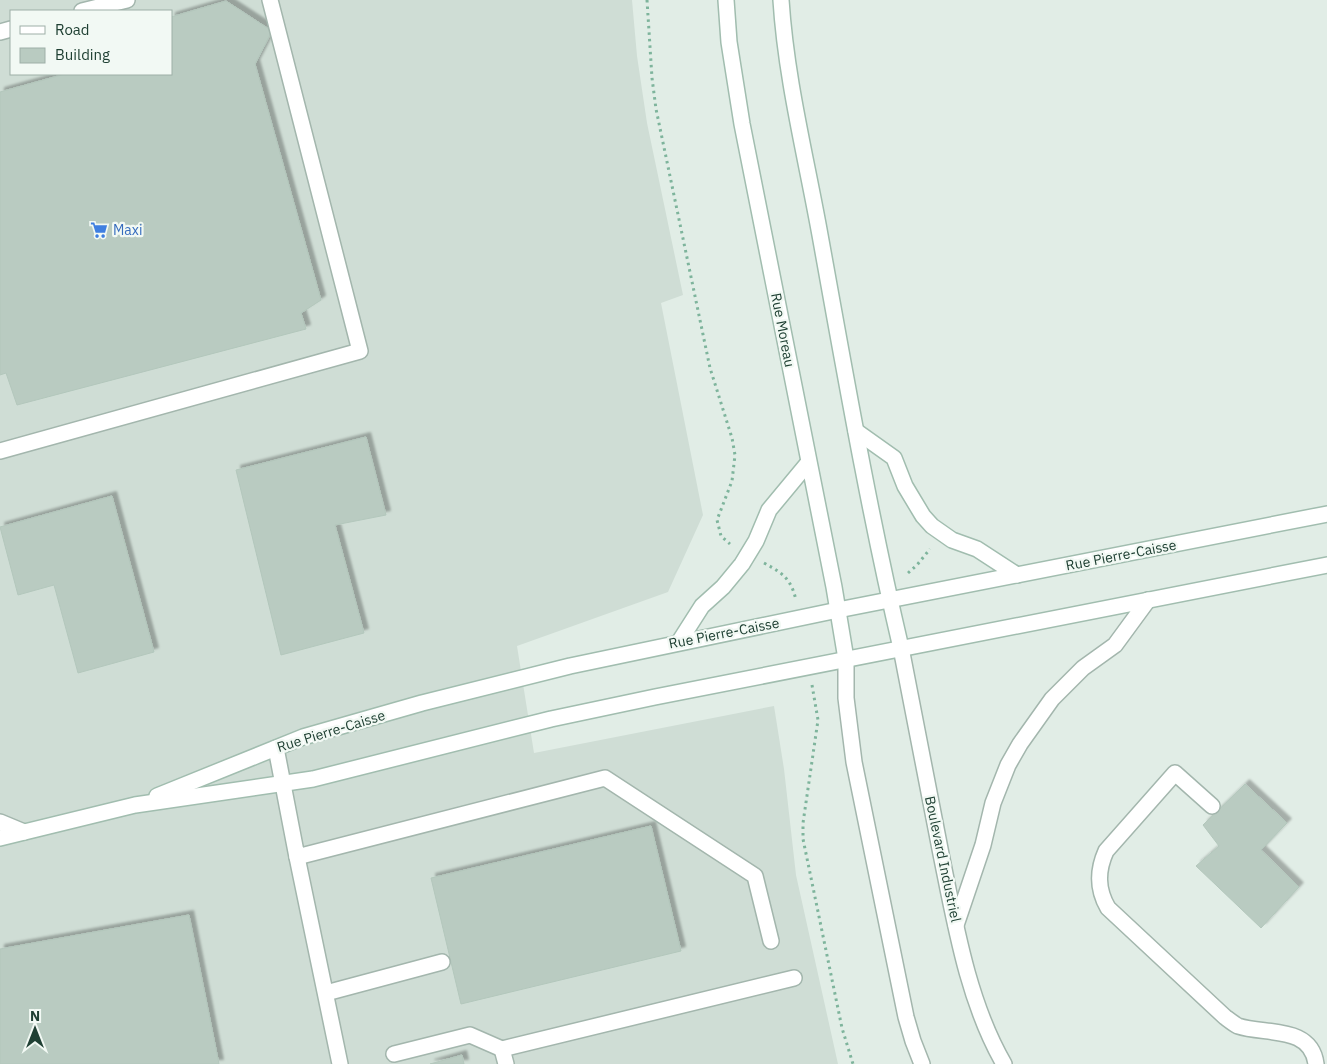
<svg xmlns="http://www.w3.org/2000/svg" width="1327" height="1064" font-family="'IBM Plex Sans',sans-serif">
	<defs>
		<filter id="shadow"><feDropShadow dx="4.5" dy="-4.5" stdDeviation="1" flood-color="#0004"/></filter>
	</defs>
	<rect width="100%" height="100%" fill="#e1ede6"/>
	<!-- built -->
	<path fill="#cfddd5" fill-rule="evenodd" d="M 0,0 L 632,0 L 637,56 L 647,123 L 683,295 L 661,303 L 703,515 L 668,592 L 517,646 L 534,753 L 774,706 L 784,769 L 796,875 L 838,1064 L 0,1064 ZM 11,11 L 171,11 L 171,74 L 11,74 Z"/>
	<!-- building -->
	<g fill="#b9cbc1" stroke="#b3c7bc" filter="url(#shadow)">
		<polygon points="226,1 272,31 255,64 321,300 301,313 306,329 17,405 6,373 0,375 0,92 65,74 171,74 171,17"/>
		<polygon points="366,437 386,515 335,525 364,633 281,655 236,470"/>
		<polygon points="112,496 154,652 78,673 54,585 18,595 0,527"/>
		<polygon points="1245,784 1287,823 1261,850 1299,887 1261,928 1196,866 1219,846 1203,825"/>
		<polygon points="651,826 681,951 461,1004 431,878"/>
		<polygon points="189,915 219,1064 0,1064 0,949"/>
		<polygon points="462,1055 464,1064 430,1064"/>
	</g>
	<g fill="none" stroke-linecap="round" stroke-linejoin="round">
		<!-- service casing -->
		<g stroke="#a3b6ad" stroke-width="18">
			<g id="service">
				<polyline points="82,11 127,0"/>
				<polyline points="0,32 11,29"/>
				<polyline points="0,451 360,351 270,0"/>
				<polyline points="276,748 297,857 605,778 755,876 771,941"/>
				<path d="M 1212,806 L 1175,773 L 1106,851 C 1097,871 1097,889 1108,908 L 1225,1017 C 1229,1020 1234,1024 1238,1026 C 1265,1035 1311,1025 1316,1064"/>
				<polyline points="0,822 24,832"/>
				<polyline points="297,857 340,1064"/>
				<polyline points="326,993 442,962"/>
				<polyline points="394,1054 470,1035 502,1049"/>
				<polyline points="506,1064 502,1049 794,978"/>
			</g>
		</g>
		<!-- tertiary casing -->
		<g stroke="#a3b6ad" stroke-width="18">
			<g id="tertiary">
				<path d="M 901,648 C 914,717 928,785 941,854 C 955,923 968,1002 1004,1064"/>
				<polyline points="846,659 846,698 854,762 906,1017 913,1041 922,1064"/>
				<polyline points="956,925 983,845 993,803 1008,765 1020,744 1052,699 1083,668 1115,645 1148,600"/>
			</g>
		</g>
		<!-- secondary casing -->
		<g stroke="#a1bdaf" stroke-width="18">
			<g id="secondary">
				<polyline points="726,0 729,42 742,124 834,587 846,659"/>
				<path d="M 781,0 C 786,79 806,157 820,235 C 845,373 869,512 901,648"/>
				<polyline points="856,431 894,458 905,486 923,516 932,526 952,540 977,549 1017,575"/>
				<polyline points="679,642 702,606 723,587 742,564 756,541 769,510 808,463"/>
				<polyline points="157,796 303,737 422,703 570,666 838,610 1327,514"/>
				<polyline points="0,838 135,805 313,779 551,719 655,697 1327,565"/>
			</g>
		</g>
		<!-- path -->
		<g stroke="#7eb49c" stroke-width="3" stroke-dasharray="2.5 4" stroke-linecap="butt">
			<polyline points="647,0 652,78 656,109 710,368 732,438 735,455 732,481 717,520 721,536 730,544"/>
			<path d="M 764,563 C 783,573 791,579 796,600"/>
			<polyline points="908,573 917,565 930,549"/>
			<polyline points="812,685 818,720 803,823 803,839 842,1028 853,1064"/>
		</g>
		<!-- service -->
		<use href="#service" stroke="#fff" stroke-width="15"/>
		<!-- tertiary -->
		<use href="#tertiary" stroke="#fff" stroke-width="15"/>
		<!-- secondary -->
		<use href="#secondary" stroke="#fff" stroke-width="15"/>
	</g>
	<!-- icons -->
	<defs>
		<g id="supermarket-bare" transform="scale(1.35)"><path d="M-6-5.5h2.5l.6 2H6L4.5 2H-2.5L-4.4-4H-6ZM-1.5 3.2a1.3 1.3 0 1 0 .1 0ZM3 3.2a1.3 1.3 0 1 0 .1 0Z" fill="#3f7fe0" stroke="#f2f9f4" stroke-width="2.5" paint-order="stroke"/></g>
	</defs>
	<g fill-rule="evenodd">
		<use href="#supermarket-bare" x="99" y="230"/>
	</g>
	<g text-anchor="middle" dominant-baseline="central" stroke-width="4.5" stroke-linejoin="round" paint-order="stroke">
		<!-- shop labels -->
		<g font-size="14" fill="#366cbe" stroke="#f2f9f4" text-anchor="start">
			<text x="113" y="230">Maxi</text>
		</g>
		<!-- street labels -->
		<g font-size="14" fill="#1f4033" stroke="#f2f9f4">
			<text transform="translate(783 330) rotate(79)">Rue Moreau</text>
			<text transform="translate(1121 555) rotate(-11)">Rue Pierre-Caisse</text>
			<text transform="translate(724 633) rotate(-11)">Rue Pierre-Caisse</text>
			<text transform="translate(331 731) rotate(-17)">Rue Pierre-Caisse</text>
			<text transform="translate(943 859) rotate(78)">Boulevard Industriel</text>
		</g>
	</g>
	<!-- legend -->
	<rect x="10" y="10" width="162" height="65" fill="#f2f9f4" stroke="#9eafa7"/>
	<rect x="20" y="26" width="25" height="8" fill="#ffffff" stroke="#9eafa7"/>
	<text x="55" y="35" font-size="15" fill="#1f4033">Road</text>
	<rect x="20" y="48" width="25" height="15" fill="#b9cbc1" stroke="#9eafa7"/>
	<text x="55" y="60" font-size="15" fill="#1f4033">Building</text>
	<!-- north arrow -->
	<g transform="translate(35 1029)" stroke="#f2f9f4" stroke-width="4" paint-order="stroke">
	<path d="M0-4L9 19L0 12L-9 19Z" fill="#1f4033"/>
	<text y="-8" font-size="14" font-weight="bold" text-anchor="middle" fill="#1f4033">N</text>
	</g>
</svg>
